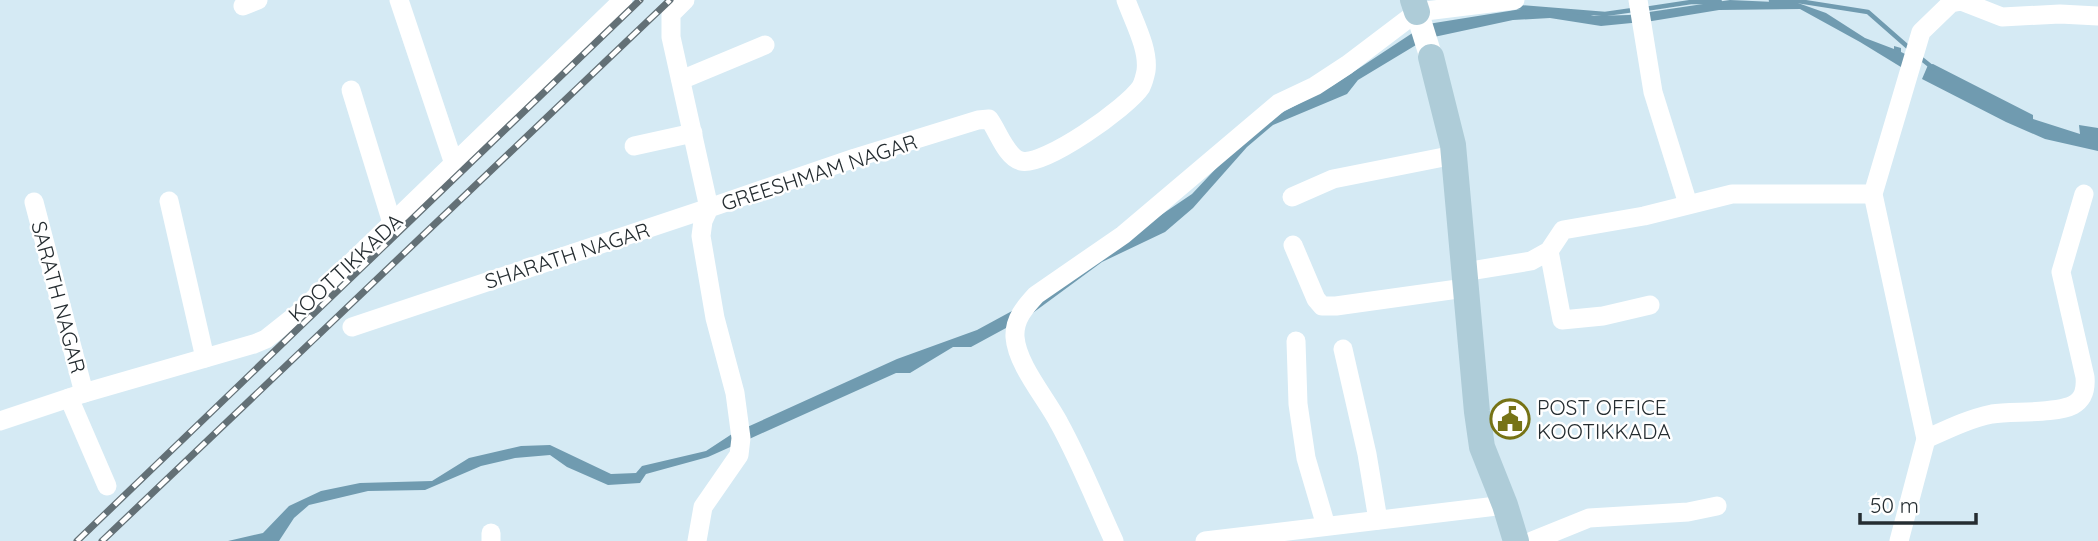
<svg xmlns="http://www.w3.org/2000/svg" width="2098" height="541" font-family="Quicksand,sans-serif">
	<rect width="100%" height="100%" fill="#d5eaf4"/>
	<!-- water -->
	<g fill="#709bb0">
		<polygon points="1730,0 1798,3 1826,13 1865,38 1894,49 1894,46 1901,48 1901,52 1922,62 1914,75 1860,42 1800,9 1719,10 1652,21 1601,26 1550,18 1513,20 1434,37 1428,24 1527,8 1578,11 1594,16 1629,15"/>
		<polygon points="1417,30 1421,42 1358,80 1347,94 1273,125 1247,147 1193,208 1165,232 1102,262 1030,315 971,347 953,347 910,373 896,373 747,440 745,428 897,359 977,330 1045,293 1192,194 1255,127 1332,86"/>
		<polygon points="1933,64 2033,115 2033,119 2080,134 2079,125 2098,128 2098,151 2045,139 2006,122 1922,79 1928,65"/>
		<polygon points="735,432 737,444 708,457 646,474 640,483 608,485 567,467 550,455 515,458 481,466 425,490 368,491 309,505 294,518 279,541 228,541 263,533 289,506 321,491 360,483 432,481 469,458 521,446 550,445 611,474 636,473 642,466 706,451"/>
	</g>
	<g fill="none" stroke-linecap="round" stroke-linejoin="round">
		<!-- stream -->
		<g stroke="#709bb0" stroke-width="4.5">
			<polyline points="1771,1 1798,1 1868,12 1909,48"/>
			<polyline points="1516,7 1605,14 1633,10"/>
			<polyline points="1645,9 1691,2 1720,2"/>
			<polyline points="1918,56 1933,68"/>
		</g>
		<!-- minor -->
		<g stroke="#fff" stroke-width="19">
			<polyline points="399,0 454,164"/>
			<polyline points="1638,0 1653,92 1688,204"/>
			<polyline points="243,6 258,0"/>
			<polyline points="681,80 765,45"/>
			<polyline points="351,90 392,223"/>
			<polyline points="634,146 693,133"/>
			<polyline points="1292,197 1333,179 1454,155"/>
			<polyline points="169,201 205,358"/>
			<polyline points="34,202 84,393"/>
			<polyline points="1293,245 1316,299 1322,306 1336,306 1465,288"/>
			<polyline points="1549,251 1562,320 1603,316 1650,305"/>
			<polyline points="1464,272 1531,261 1549,251 1563,230 1644,216 1732,194 1873,194"/>
			<polyline points="352,327 709,208 671,37 671,14 685,0"/>
			<polyline points="1296,341 1298,404 1306,458 1326,526"/>
			<polyline points="1343,349 1367,454 1378,520"/>
			<polyline points="69,398 107,486"/>
			<polyline points="0,421 84,393 254,344 266,339 300,312 623,0"/>
			<path d="M 1926,439 C 1948,429 1968,419 1992,414 C 2013,411 2056,414 2073,405 C 2084,399 2086,389 2085,377 L 2061,272 L 2084,194"/>
			<polyline points="491,533 491,541"/>
			<path d="M 697,541 L 703,507 L 739,455 L 741,438 L 735,393 L 715,318 L 701,236 L 703,221 L 709,208 L 855,158 L 978,120 L 989,119 C 998,131 1006,157 1021,161 C 1044,167 1128,107 1141,87 C 1143,83 1145,76 1146,71 C 1149,49 1134,22 1126,0"/>
			<path d="M 1114,541 C 1096,502 1080,461 1059,423 C 1046,398 1017,365 1015,337 C 1014,319 1025,307 1036,295 L 1123,235 L 1279,103 L 1315,86 L 1347,65 L 1417,12 L 1515,0"/>
			<polyline points="1205,541 1505,505"/>
			<polyline points="1532,541 1589,518 1688,512 1717,506"/>
			<polyline points="1899,541 1926,439 1873,194 1921,32 1951,3 1961,1 2002,17 2060,14 2098,16"/>
		</g>
		<!-- tertiary -->
		<polyline stroke="#fff" stroke-width="23" points="1417,12 1431,57"/>
		<!-- secondary -->
		<g stroke="#aeccd8" stroke-width="26">
			<polyline points="1413,0 1417,12"/>
			<polyline points="1431,57 1453,145 1477,412 1482,447 1505,505 1516,541"/>
		</g>
		<!-- rail casing -->
		<g stroke="#637076" stroke-width="7">
			<g id="rail">
				<polyline points="77,541 640,0"/>
				<polyline points="102,541 670,0"/>
			</g>
		</g>
		<!-- rail -->
		<use href="#rail" stroke="#fff" stroke-width="4.5" stroke-dasharray="13" stroke-linecap="butt"/>
	</g>
	<!-- icons -->
	<defs>
		<g id="civic-ring" transform="scale(2.0125)"><circle r="9.5" fill="#fff" stroke="#767316" stroke-width="1.5"/><path d="M-.6-6.5H3V-4.5H.6V-3L4-1V1h2V6H-6V1h2V-1L-.6-3ZM-1.2 2.5V6h2.4V2.5Z" fill="#767316"/></g>
	</defs>
	<g fill-rule="evenodd">
		<use href="#civic-ring" x="1510" y="419"/>
	</g>
	<g text-anchor="middle" dominant-baseline="central" stroke-width="5" stroke-linejoin="round" paint-order="stroke">
		<!-- street labels -->
		<g font-size="21" fill="#252d31" stroke="#fff">
			<text transform="translate(819 172) rotate(-18)">GREESHMAM NAGAR</text>
			<text transform="translate(567 255) rotate(-18)">SHARATH NAGAR</text>
			<text transform="translate(345 267) rotate(-43)">KOOTTIKKADA</text>
			<text transform="translate(59 297) rotate(75)">SARATH NAGAR</text>
		</g>
		<!-- poi labels -->
		<g font-size="21" fill="#252d31" stroke="#fff" text-anchor="start">
			<text x="1537" y="407">POST OFFICE<tspan x="1537" dy="24">KOOTIKKADA</tspan></text>
		</g>
	</g>
	<!-- scale -->
	<path d="M1860 513v10h116v-10" fill="none" stroke="#252d31" stroke-width="3.5"/>
	<text x="1870" y="513" font-size="21" fill="#252d31" stroke="#ffffff" stroke-width="5" paint-order="stroke">50 m</text>
</svg>
